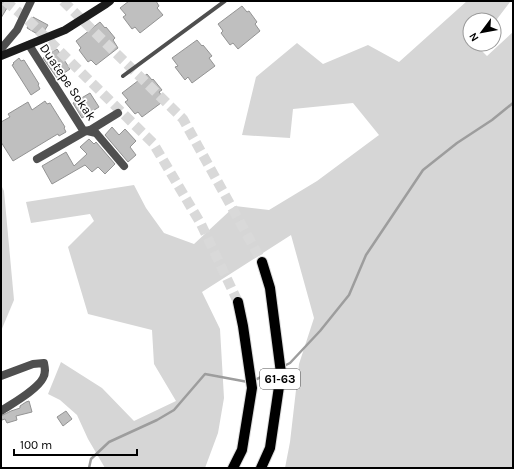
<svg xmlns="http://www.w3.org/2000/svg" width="514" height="469" font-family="Karla,sans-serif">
	<rect width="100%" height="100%" fill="#fff"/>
	<!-- green -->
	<g fill="#d6d6d6">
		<polygon points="467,1 508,1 510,2 494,23 494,20 470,20 470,44 477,44 476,45 487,56 513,32 513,468 285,468 290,442 299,364 314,318 291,235 202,292 220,329 224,398 218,433 205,468 105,468 88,439 77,415 60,400 48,394 61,362 102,388 134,421 176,401 154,364 152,330 88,314 68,247 94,221 90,214 31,223 26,202 134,185 146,208 164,233 194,244 235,206 269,210 317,181 379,135 353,103 293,109 290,138 242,135 256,77 297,43 323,64 368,45 399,62"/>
		<polygon points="1,185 4,191 14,300 1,331"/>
	</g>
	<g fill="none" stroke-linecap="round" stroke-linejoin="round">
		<!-- stream -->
		<g stroke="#9d9d9d" stroke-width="2.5">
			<polyline points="284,366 290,363 320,331 349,295 366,255 423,170 457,143 492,120 513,103"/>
			<polyline points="253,381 277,369"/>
			<polyline points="89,468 91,459 109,442 157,420 174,410 205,374 248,382"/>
		</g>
	</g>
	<!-- building -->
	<g fill="#bfbfbf" stroke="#939393">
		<polygon points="1,1 6,1 10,3 1,18"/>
		<polygon points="129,1 156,1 159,6 157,8 163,15 140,33 135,27 132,29 123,17 126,15 120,8"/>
		<polygon points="242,6 247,12 249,11 257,22 255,24 260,31 238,49 233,43 230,45 221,33 223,31 218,24"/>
		<polygon points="33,17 48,25 43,33 39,35 27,28"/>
		<polygon points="100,22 105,28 106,27 115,38 113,40 118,48 96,65 91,60 88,62 79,50 81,48 76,41"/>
		<polygon points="197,40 202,46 203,45 212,56 209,58 215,66 192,83 188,77 185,80 175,67 178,66 172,58"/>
		<polygon points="57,49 70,69 57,78 43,58"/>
		<polygon points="19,58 21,61 24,60 39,84 38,85 40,89 31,95 12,65 14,64 13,63"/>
		<polygon points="147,74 152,80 153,79 162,90 159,92 165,100 142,117 138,112 135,114 125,102 128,100 122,93"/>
		<polygon points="90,93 99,107 82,118 73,103"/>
		<polygon points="45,101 47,104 50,103 65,127 64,128 66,132 59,136 58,134 56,135 13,161 1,142 1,122 10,117 8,114 28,102 32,110"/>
		<polygon points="112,127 119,135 125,129 136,141 130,147 136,155 128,162 105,135"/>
		<polygon points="89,139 94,144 96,142 115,164 105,174 98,167 92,172 85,165 52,184 42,166 66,152 74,166 87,154 80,147"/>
		<polygon points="29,401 32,412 16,416 17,420 7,423 5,419 2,420 1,416 11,411 20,408 20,406 26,402"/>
		<polygon points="66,411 72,419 63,426 57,417"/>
	</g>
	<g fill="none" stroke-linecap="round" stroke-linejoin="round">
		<!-- primary-tunnel -->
		<g stroke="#d9d9d9" stroke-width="10" stroke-dasharray="10 5" stroke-linecap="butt">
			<polyline points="5,1 27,19 153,143 201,224 238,302"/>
			<polyline points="63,1 183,119 262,262"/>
		</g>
		<!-- primary casing -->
		<g stroke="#dbdbdb" stroke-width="12">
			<g id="primary">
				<polyline points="233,468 242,450 252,388 243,326 238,302"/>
				<polyline points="261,468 270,448 281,373 270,288 262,262"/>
			</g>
		</g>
		<!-- lane -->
		<polyline stroke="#4f4f4f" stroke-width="4" points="123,76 225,1"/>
		<!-- street -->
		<g stroke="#4f4f4f" stroke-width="8">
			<polyline points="29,45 83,130 96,133 124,166"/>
			<polyline points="1,49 17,30 31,1"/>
			<polyline points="37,159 84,132 92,129 118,113"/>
			<path d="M 1,376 L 33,364 L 44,363 C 45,368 46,373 43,378 C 37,390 13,403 1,411"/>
		</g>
		<!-- secondary -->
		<polyline stroke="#1c1c1c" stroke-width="8" points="1,56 65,30 106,4 110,1"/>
		<!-- primary -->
		<use href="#primary" stroke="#000" stroke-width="10"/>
	</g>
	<g text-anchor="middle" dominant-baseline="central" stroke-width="3.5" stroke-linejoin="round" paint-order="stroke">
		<!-- shield labels -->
		<rect fill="#fff" stroke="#4c4c4c" stroke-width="1" x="260" y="369" width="40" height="20" rx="3"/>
		<g font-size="12" font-weight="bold" fill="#000">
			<text x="280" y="379">61-63</text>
		</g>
		<!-- street labels -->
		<g font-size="13" fill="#000" stroke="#fff">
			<text transform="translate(68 82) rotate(56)">Duatepe Sokak</text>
		</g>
	</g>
	<!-- border -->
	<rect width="514" height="469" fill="none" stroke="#000000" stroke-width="4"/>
	<!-- north arrow -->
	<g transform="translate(482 32) rotate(238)"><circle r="19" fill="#ffffff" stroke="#999999"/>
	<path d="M0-3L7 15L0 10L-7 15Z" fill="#000000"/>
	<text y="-6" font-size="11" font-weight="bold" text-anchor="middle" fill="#000000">N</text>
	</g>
	<!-- scale -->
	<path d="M14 449v6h123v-6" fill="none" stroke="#000000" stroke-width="2"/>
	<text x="20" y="449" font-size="12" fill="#000000" stroke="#ffffff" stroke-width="3" paint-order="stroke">100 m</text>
</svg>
